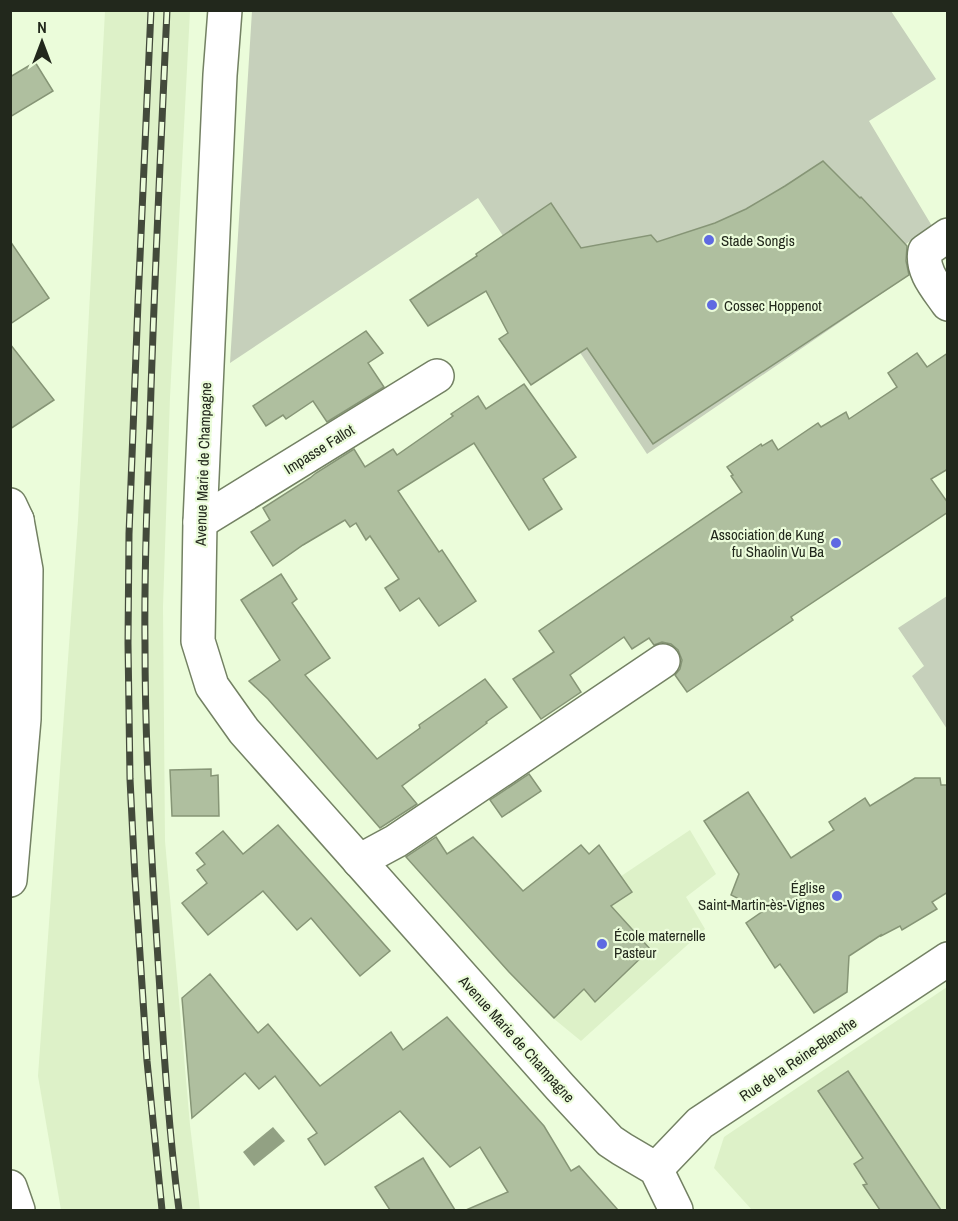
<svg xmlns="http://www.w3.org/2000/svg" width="958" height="1221" font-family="'Archivo Narrow',sans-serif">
	<rect width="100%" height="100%" fill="#ebfcda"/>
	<!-- built -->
	<g fill="#ddf1c8">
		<polygon points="105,11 190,11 170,397 163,607 165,841 190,1125 200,1210 61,1210 38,1076 78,520"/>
		<polygon points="690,830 716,874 686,897 705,929 581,1041 553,1018 521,984 522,983 512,975 497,959"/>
		<polygon points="947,987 947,1210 752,1210 714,1168 724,1137"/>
	</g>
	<!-- green -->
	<g fill="#c6d0bb">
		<polygon points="252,11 891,11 936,79 869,121 932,226 893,253 906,277 647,454 478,198 230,363"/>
		<polygon points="947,596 947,729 912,676 924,666 898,628"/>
	</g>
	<!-- water -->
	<polygon fill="#92a183" points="273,1127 285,1141 254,1166 243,1152"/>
	<!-- building -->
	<g fill="#afbf9f" stroke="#869576" stroke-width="1.5">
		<polygon points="35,62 53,91 10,117 10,77"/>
		<polygon points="823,161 860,198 861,197 907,246 906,261 909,275 653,444 587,348 531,385 499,339 508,333 486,291 428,326 410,300 477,256 476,254 551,203 581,248 651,235 657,242 715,223 746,209 785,186"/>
		<polygon points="10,241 49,298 10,324"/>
		<polygon points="366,331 383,353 368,363 384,387 327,422 313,401 286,419 283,415 266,426 253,406"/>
		<polygon points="10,344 54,400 10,429"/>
		<polygon points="917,353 927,367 948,353 948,469 931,479 948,503 948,512 791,617 793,620 687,692 675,675 680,669 682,660 678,650 671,644 662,642 654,645 649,638 632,649 624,637 570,675 581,692 541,719 513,679 554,652 539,631 742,492 731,476 733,475 727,467 761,444 762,446 772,440 778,450 818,423 821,427 846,412 849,419 897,387 888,373"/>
		<polygon points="524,384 576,457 543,479 562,509 529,530 474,443 398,491 439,552 442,550 476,601 439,626 419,598 400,611 385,588 399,579 370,536 366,540 356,523 350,527 345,520 303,545 273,566 251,532 270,520 263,508 310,478 316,473 354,449 365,467 393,449 397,455 453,416 451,414 478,396 486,409"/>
		<polygon points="281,574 297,599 292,603 330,658 305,675 377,759 420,728 419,725 485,679 507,707 486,722 487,723 402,786 417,804 380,828 268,699 249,681 280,660 241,600"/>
		<polygon points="211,769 211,776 218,775 219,816 172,816 170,770"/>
		<polygon points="529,774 541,791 502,817 490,800"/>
		<polygon points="915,778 940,778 941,785 948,785 948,892 932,902 937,909 902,930 900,926 881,936 881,935 849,956 847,992 814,1013 780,964 775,968 746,923 763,911 731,895 739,874 704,821 748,792 791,858 834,830 829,822 865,798 870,806"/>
		<polygon points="278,825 390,951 360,976 311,918 297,930 263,891 208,935 182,903 207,883 197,870 205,864 196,853 223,831 243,854"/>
		<polygon points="436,837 447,854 473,837 523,891 581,845 589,854 599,845 632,892 611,906 650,949 595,1002 584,989 554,1018 509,972 406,857"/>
		<polygon points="210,974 258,1033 268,1024 320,1086 391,1032 403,1050 447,1017 544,1126 571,1171 579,1166 618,1210 466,1210 508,1192 480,1147 450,1167 400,1111 325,1165 308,1139 317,1133 275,1076 259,1089 245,1073 192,1118 182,998"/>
		<polygon points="848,1071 941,1210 880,1210 863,1185 867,1184 854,1164 863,1158 818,1091"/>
		<polygon points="423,1158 455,1210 390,1210 375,1187"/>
	</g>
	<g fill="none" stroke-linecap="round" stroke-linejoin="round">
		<!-- minor casing -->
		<g stroke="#738163" stroke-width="36">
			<g id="minor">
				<polyline points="225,10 220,75 200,522 198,641 212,686 244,731 560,1087 610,1141 622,1149 656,1169 676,1210"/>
				<path d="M 948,235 L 925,251 C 921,271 937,288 948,304"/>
				<polyline points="200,522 437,376"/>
				<polyline points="10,525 17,520 26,570 24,719 10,880"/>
				<polyline points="359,861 396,841 663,661"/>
				<polyline points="656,1169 700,1123 948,959"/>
				<polyline points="10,1187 18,1210"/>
			</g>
		</g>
		<!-- major casing -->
		<g stroke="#738163" stroke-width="36">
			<polyline id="major" points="10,505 17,520"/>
		</g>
		<!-- minor -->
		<use href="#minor" stroke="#fff" stroke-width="33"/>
		<!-- major -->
		<use href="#major" stroke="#fff" stroke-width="33"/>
		<!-- rail casing -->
		<g stroke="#434a3b" stroke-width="7">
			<g id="rail">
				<polyline points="151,10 138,302 129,534 128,643 130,779 135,878 147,1061 162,1210"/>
				<path d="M 167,10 C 161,147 154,284 150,421 C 147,495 144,570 145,644 C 145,755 152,865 159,976 C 164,1054 169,1133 179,1210"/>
			</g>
		</g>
		<!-- rail -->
		<use href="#rail" stroke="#ebfcda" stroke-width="4.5" stroke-dasharray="14" stroke-linecap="butt"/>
	</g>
	<!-- markers -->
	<g fill="#5f6ae2" stroke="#ebfcda" stroke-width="2">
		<circle cx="709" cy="240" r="6"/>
		<circle cx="712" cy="305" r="6"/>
		<circle cx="836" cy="543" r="6"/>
		<circle cx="837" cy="896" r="6"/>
		<circle cx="602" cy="944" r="6"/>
	</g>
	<g text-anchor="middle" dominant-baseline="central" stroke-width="4.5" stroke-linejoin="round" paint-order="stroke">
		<!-- poi labels -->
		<g font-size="15" fill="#22281c" stroke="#ebfcda" text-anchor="start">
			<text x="721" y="240">Stade Songis</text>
			<text x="724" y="305">Cossec Hoppenot</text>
			<text x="824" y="534" text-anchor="end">Association de Kung<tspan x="824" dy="17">fu Shaolin Vu Ba</tspan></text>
			<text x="825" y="887" text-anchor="end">Église<tspan x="825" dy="17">Saint-Martin-ès-Vignes</tspan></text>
			<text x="614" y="935">École maternelle<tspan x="614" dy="17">Pasteur</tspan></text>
		</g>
		<!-- street labels -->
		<g font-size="15" fill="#22281c" stroke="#ebfcda">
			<text transform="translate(319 449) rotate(-32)">Impasse Fallot</text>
			<text transform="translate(203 464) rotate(-88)">Avenue Marie de Champagne</text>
			<text transform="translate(517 1039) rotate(48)">Avenue Marie de Champagne</text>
			<text transform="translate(798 1059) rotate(-34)">Rue de la Reine-Blanche</text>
		</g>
	</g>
	<!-- border -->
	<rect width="958" height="1221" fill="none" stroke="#22281c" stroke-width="24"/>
	<!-- north arrow -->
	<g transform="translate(42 42)" stroke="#ebfcda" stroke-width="4.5" paint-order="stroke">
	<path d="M0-4.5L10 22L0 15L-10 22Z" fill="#22281c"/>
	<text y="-9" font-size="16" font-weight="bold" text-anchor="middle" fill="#22281c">N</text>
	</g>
</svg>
